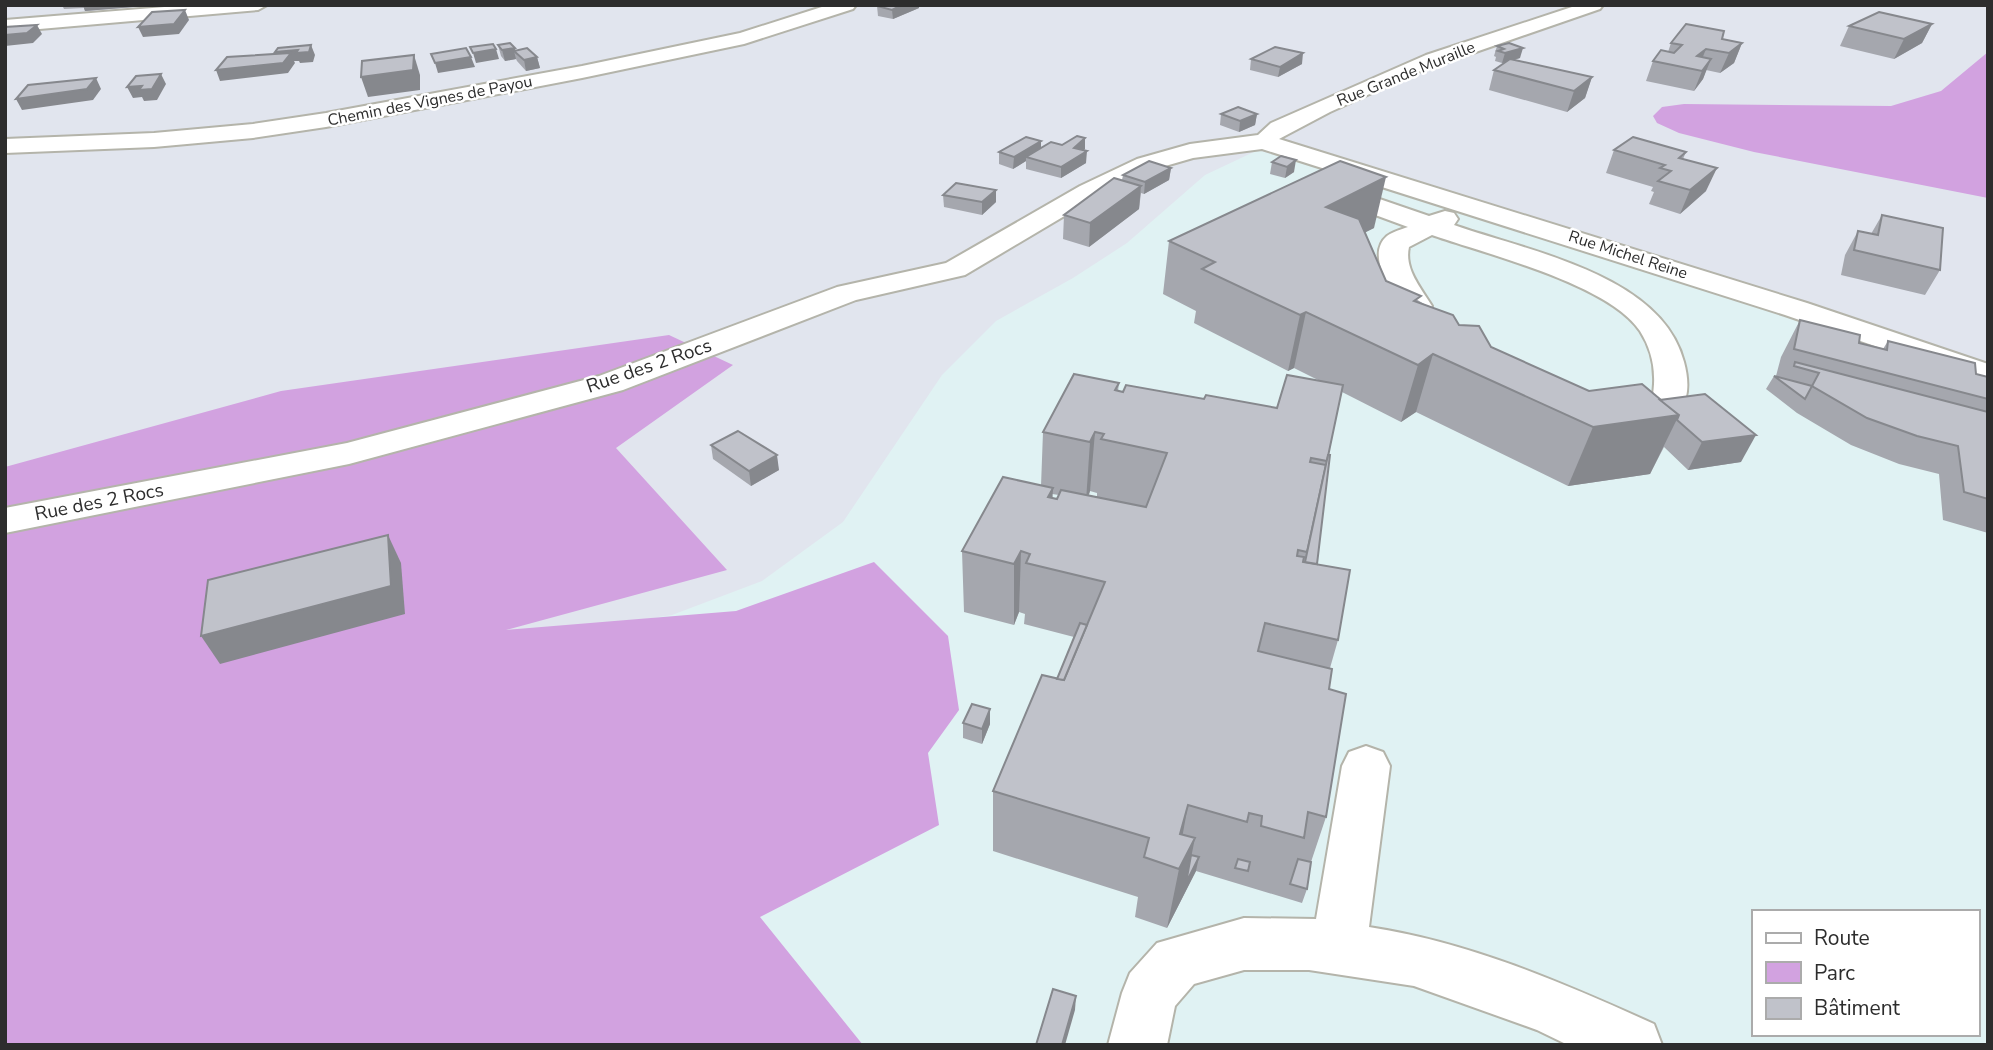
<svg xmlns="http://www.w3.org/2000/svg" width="1993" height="1050" font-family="'Nunito Sans',sans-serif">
	<rect width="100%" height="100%" fill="#e1e5ee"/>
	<!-- medical -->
	<path fill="#e0f2f3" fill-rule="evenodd" d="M 1258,150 L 1521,228 L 1861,340 L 1988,388 L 1988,1045 L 5,1045 L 5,769 L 263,677 L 672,615 L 762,581 L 843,522 L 942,375 L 996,321 L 1073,278 L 1127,243 L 1205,175 ZM 1753,912 L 1977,912 L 1977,1034 L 1753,1034 Z"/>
	<!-- green -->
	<g fill="#d2a2e0">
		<polygon points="1988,52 1988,198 1754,152 1679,133 1657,123 1653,116 1662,107 1684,104 1891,106 1941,91"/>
		<polygon points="669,335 733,365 616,448 727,570 506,630 736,611 874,562 948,636 959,710 928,753 939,825 760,917 863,1045 5,1045 5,467 281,391"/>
	</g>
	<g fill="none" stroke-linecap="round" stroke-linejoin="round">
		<!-- minor casing -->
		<g stroke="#b4b4aa" stroke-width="4">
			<g id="minor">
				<polygon points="189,5 267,5 258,10 5,32 5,20"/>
				<polygon points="828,5 856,5 853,9 744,44 582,78 326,127 253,138 154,147 5,153 5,139 154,133 253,124 326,113 582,66 740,33"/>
				<polygon points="1578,5 1603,5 1600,9 1418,72 1330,112 1279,139 1807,303 1988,364 1988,385 1785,315 1262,149 1193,158 1155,169 1098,196 965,275 856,300 623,390 349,464 5,533 5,508 347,443 599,376 837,287 946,263 1080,186 1137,159 1190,144 1258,135 1271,123 1426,55"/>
				<path d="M 1330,182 L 1429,216 L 1445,211 L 1454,213 L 1458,219 L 1454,225 C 1528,251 1662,275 1684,362 C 1688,377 1690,395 1681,408 L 1669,411 L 1657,408 C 1650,398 1655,389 1654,377 C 1654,362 1649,345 1640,331 C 1609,284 1486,254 1432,235 L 1409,247 C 1404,269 1421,288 1432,306 L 1428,312 L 1417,315 L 1406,312 C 1395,295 1364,256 1387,236 C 1392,232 1402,229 1408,227 L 1321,195 L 1317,190 L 1321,185 Z"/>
				<path d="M 1366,746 L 1383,752 L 1390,766 L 1369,927 C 1469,942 1563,983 1654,1024 L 1662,1045 L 1568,1045 L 1537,1030 L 1414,986 L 1309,970 L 1244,970 L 1194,984 L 1175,1006 L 1167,1045 L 1108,1045 L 1122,993 L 1130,973 L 1157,943 L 1244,918 L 1316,919 L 1342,766 L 1349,752 Z"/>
			</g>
		</g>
		<!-- minor -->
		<use href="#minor" fill="#fff" fill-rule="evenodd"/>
	</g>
	<!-- wall -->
	<g fill="#a5a7ae" fill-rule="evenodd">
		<polygon points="62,5 134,5 133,7 85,11 84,8 64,9"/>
		<polygon points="877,6 919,8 893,19 878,16"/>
		<polygon points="1932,24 1922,43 1894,59 1840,46 1849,26"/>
		<polygon points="1722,39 1742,43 1734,63 1720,73 1706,70 1703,79 1694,91 1646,81 1653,61 1668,52 1671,43"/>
		<polygon points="1509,43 1520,58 1514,60 1592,77 1585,98 1567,112 1489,90 1494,70 1505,63 1502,63 1495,61 1496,57 1494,56 1497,46"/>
		<polygon points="498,45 515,48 515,51 537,57 540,68 526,71 517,61 516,59 505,61 501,56"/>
		<polygon points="1251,59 1302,64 1278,77 1250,70"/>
		<polygon points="1221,114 1257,114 1255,125 1239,132 1220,125"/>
		<polygon points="1085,138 1084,150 1086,163 1061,178 1026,169 1026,161 1013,169 999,164 999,152 1041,141 1041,148 1062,145"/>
		<polygon points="1614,150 1686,152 1683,159 1706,191 1680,214 1649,204 1654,192 1651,191 1653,187 1606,173"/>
		<polygon points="1281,156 1294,172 1285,178 1270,174 1272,162"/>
		<polygon points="1171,168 1169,180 1144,194 1141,193 1139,209 1089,247 1063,239 1064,215 1122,180 1123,175"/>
		<polygon points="943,195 996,202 982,215 944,207"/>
		<polygon points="1882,215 1940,270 1925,295 1841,275 1845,255 1858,231 1871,234"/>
		<path d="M 1374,228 L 1365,232 L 1386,281 L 1459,325 L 1491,347 L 1589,391 L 1660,400 L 1741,462 L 1688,470 L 1664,447 L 1650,474 L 1568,486 L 1416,412 L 1401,422 L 1342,392 L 1328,455 L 1317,564 L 1338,640 L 1330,668 L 1329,689 L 1326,817 L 1311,862 L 1307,889 L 1302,903 L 1196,871 L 1167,928 L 1135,917 L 1138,897 L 993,851 L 993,791 L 1057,679 L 1074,637 L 1024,624 L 1025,614 L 1019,612 L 1014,625 L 964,612 L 962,551 L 1041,486 L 1043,432 L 1119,383 L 1118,391 L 1123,392 L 1204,399 L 1277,408 L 1318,380 L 1294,368 L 1288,371 L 1194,323 L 1196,311 L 1163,294 L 1169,241 ZM 1090,491 L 1097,493 L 1097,497 L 1089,495 ZM 1052,494 L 1059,495 L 1057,499 L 1052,498 Z"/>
		<polygon points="1800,320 1859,343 1883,349 1888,341 1976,374 1988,377 1988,533 1943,520 1939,474 1899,464 1851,445 1797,413 1766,389 1774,376 1776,376 1781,357"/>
		<polygon points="711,445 779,470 751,486 713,459"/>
		<polygon points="963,723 990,724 982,744 963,738"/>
	</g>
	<!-- shaded-wall -->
	<g fill="#86888d">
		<polygon points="83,5 134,5 133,7 85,11"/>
		<polygon points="902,5 919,5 919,8 893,19 892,10"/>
		<polygon points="185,10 189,20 179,34 143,37 138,27"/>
		<polygon points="1932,24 1922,43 1894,59 1904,39"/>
		<polygon points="37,25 42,34 33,43 5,46 5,35"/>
		<polygon points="1742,43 1734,63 1720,73 1729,53"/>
		<polygon points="311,45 315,55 313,62 300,63 299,61 294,61 295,63 288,73 220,81 216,70 279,62 275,52"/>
		<polygon points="515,48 516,53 514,51 516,59 505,61 502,50"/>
		<polygon points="1523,48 1520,58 1502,63 1505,53"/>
		<polygon points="496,49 499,59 476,63 473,53"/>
		<polygon points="1706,49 1698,69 1697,56"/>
		<polygon points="1303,53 1302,64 1278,77 1280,67"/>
		<polygon points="414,55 420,75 420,90 368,97 361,77"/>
		<polygon points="471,57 475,67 438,73 435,63"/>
		<polygon points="537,57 540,68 526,71 524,60"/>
		<polygon points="1711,59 1703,79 1694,91 1702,71"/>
		<polygon points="161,74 166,84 157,100 144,101 142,97 133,98 127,87"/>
		<polygon points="1592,77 1585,98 1567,112 1574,91"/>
		<polygon points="96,78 101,89 93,100 22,110 16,99"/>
		<polygon points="1257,114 1255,125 1239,132 1240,121"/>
		<polygon points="1085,138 1085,149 1075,158 1087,151 1086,163 1061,178 1061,167 1074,148"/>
		<polygon points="1041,141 1041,152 1026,157 1026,161 1013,169 1014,157"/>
		<polygon points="1296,160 1294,172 1285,178 1287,167"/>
		<polygon points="1171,168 1169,180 1144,194 1145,182"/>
		<polygon points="1717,168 1706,191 1680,214 1690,190"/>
		<polygon points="1386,177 1374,228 1331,250 1326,207"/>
		<polygon points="1141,186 1139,209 1089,247 1090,223"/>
		<polygon points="996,190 996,202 982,215 982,202"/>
		<polygon points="1306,312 1294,368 1288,371 1300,315"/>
		<polygon points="1433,354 1416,412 1401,422 1418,365"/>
		<polygon points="1679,415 1650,474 1568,486 1593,427"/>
		<polygon points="1095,432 1090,491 1086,501 1090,442"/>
		<polygon points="1756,435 1741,462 1688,470 1702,442"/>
		<polygon points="777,455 779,470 751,486 749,471"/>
		<polygon points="1053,488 1050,548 1048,497"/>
		<polygon points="388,535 401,563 405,614 220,664 201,636"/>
		<polygon points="1021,551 1019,612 1014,625 1014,564"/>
		<polygon points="990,709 990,724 982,744 982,729"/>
		<polygon points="1188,805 1177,866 1180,834"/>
		<polygon points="1195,838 1186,883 1199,857 1196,871 1167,928 1179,869"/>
		<polygon points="1076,996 1075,1010 1065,1045 1062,1045"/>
	</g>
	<!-- building -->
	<g fill="#c0c2ca" stroke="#86888d" stroke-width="2">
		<polygon points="880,5 902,5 892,10 877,6"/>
		<polygon points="185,10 174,24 138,27 152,12"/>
		<polygon points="1879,12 1932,24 1904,39 1849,26"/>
		<polygon points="1686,24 1724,31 1722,39 1742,43 1729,53 1706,49 1697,56 1711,59 1702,71 1653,61 1661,50 1674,53 1682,45 1671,43"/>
		<polygon points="37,25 27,33 5,35 5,27"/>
		<polygon points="510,43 515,48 502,50 498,45"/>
		<polygon points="1509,43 1523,48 1505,53 1498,51 1504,49 1497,46"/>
		<polygon points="493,44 496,49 473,53 470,47"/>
		<polygon points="311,45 309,52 296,53 298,50 275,52 278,48"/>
		<polygon points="1275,47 1303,53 1280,67 1251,59"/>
		<polygon points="466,48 471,57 435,63 431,54"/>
		<polygon points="527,48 537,57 524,60 514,51"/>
		<polygon points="291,53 283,63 216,70 227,57"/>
		<polygon points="414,55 413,70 361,77 362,61"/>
		<polygon points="1510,59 1592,77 1574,91 1494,70"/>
		<polygon points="161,74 152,89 139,90 142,86 127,87 136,76"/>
		<polygon points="96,78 87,89 16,99 28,85"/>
		<polygon points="1238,107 1257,114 1240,121 1221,114"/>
		<polygon points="1077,136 1085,138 1074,148 1087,151 1061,167 1026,157 1051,142 1062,145"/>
		<polygon points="1026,137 1041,141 1014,157 999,152"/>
		<polygon points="1633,137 1686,152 1679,158 1717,168 1690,190 1658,181 1671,171 1660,168 1665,165 1614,150"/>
		<polygon points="1281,156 1296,160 1287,167 1272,162"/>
		<polygon points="1149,161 1171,168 1145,182 1123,175"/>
		<polygon points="1340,161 1386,177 1326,207 1359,219 1386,281 1421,296 1414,301 1453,315 1459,325 1479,326 1491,347 1589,391 1642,384 1679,415 1593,427 1433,354 1418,365 1306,312 1300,315 1202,269 1215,262 1169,241"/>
		<polygon points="1114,178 1141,186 1090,223 1064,215"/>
		<polygon points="956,183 996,190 982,202 943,195"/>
		<polygon points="1882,215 1943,228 1940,270 1854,250 1858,231 1878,235"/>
		<polygon points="1800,320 1860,335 1859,343 1887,350 1888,341 1975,363 1976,374 1988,377 1988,399 1794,349"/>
		<polygon points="1795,362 1988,412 1988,499 1964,492 1958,446 1917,436 1867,418 1812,386 1819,373 1794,366"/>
		<polygon points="1074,374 1119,383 1115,390 1123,392 1126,385 1204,399 1206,395 1277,408 1287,375 1343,385 1327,461 1311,458 1310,462 1326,465 1307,552 1298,550 1297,556 1304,557 1303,562 1350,570 1338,640 1265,623 1258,651 1332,669 1329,689 1346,694 1326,817 1308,812 1304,838 1261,826 1262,816 1249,813 1247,822 1188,805 1180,834 1195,838 1179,869 1144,857 1149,838 993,791 1042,675 1064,680 1105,582 1026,563 1030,554 1021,551 1014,564 962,551 1003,477 1053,488 1048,497 1057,499 1061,490 1146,507 1167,453 1101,439 1104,434 1095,432 1090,442 1043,432"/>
		<polygon points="1774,376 1812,386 1805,399"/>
		<polygon points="1705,394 1756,435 1702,442 1677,420 1679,415 1660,400"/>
		<polygon points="738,431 777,455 749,471 711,445"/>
		<polygon points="1328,455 1330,455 1317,564 1305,562"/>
		<polygon points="388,535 391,586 201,636 208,580"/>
		<polygon points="1080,623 1087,625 1064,680 1057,679"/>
		<polygon points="972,704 990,709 982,729 963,723"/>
		<polygon points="1191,855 1199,857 1186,883"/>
		<polygon points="1238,859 1250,862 1248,871 1235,868"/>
		<polygon points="1298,859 1311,862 1307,889 1290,884"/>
		<polygon points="1053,989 1076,996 1062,1045 1036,1045"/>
	</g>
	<g text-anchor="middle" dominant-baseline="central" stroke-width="5" stroke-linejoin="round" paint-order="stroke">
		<!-- far-street labels -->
		<g font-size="16" fill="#2d2d2d" stroke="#fff">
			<text transform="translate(1406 74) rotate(-22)">Rue Grande Muraille</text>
			<text transform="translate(430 101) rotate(-11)">Chemin des Vignes de Payou</text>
			<text transform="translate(1628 255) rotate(18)">Rue Michel Reine</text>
		</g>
		<!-- street labels -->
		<g font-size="19" fill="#2d2d2d" stroke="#fff">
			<text transform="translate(649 366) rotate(-19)">Rue des 2 Rocs</text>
			<text transform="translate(99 502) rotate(-11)">Rue des 2 Rocs</text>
		</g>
	</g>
	<!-- border -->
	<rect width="1993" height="1050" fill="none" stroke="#2d2d2d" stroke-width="14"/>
	<!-- legend -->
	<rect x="1752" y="910" width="228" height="126" fill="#ffffff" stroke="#ababab" stroke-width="2"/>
	<rect x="1766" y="933" width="35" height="10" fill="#ffffff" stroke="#ababab" stroke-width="2"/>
	<text x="1814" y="945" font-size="21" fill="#2d2d2d">Route</text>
	<rect x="1766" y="962" width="35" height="21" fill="#d2a2e0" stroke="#ababab" stroke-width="2"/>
	<text x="1814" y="980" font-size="21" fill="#2d2d2d">Parc</text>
	<rect x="1766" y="998" width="35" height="21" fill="#c0c2ca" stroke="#ababab" stroke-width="2"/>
	<text x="1814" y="1015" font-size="21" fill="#2d2d2d">Bâtiment</text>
</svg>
